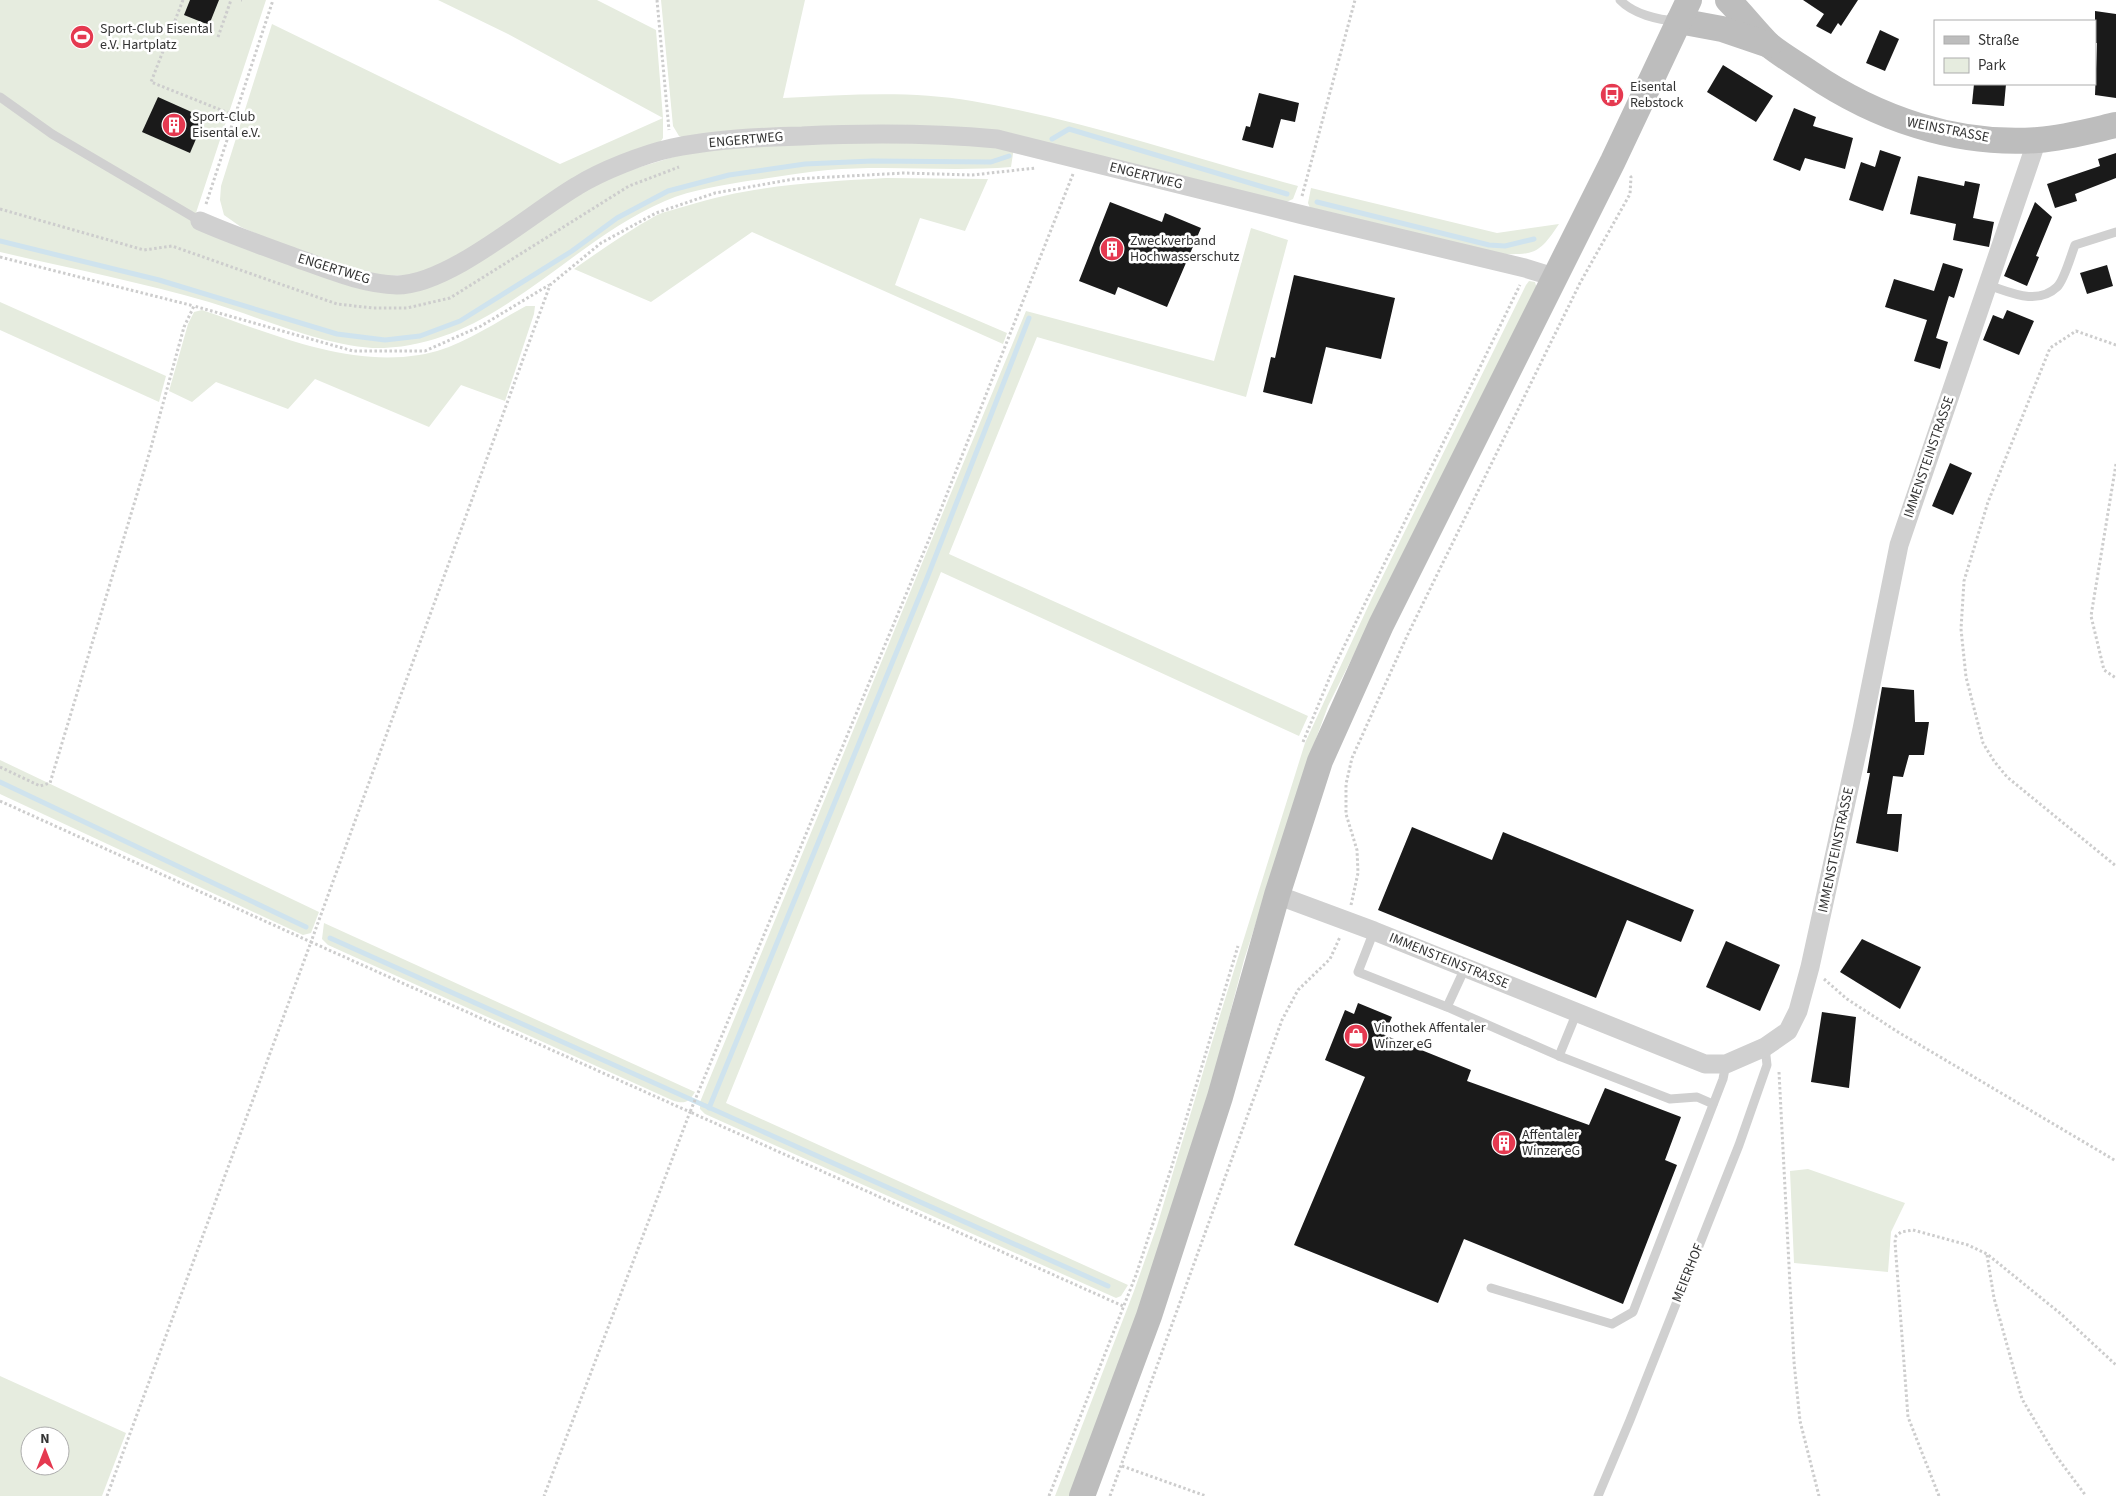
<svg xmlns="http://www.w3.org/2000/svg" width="2116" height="1496" font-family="'Source Sans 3',sans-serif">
	<rect width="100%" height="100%" fill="#fff"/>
	<!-- green -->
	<g fill="#e6ecdf" fill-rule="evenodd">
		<path d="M 0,0 L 266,0 L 192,225 L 269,254 L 402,289 L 604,178 L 693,151 L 863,138 L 1014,147 L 1011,167 C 950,172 889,165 828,170 C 804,172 779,177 754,180 C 724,185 693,189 665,201 C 567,243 497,343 384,348 C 332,350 260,317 209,302 C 140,282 69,268 0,252 Z"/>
		<polygon points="438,0 597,0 656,30 663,118 663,138 657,147 438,269 408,275 385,276 331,266 241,227 224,215 220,200 221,186 272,24 560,164 663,118 508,34"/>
		<path d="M 661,0 L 805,0 L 783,98 C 846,95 909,90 972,101 C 1083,120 1190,157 1298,186 L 1293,199 L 1284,203 L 1027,139 L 686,139 L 679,136 L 673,126 Z"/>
		<path d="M 886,178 L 988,179 L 965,231 L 920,218 L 895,285 L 1007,333 L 1003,344 L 752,232 L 651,302 L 574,269 C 601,250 628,231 657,215 C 666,211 677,209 686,206 C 751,185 819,182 886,178 Z"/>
		<path d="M 1311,188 L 1497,233 L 1559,224 C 1539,254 1535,255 1499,254 L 1310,208 L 1308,203 Z"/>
		<polygon points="1251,228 1288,240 1246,397 1037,337 949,554 1308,716 1299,736 941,572 726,1103 1128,1285 1121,1296 1116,1298 705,1114 700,1109 700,1102 1026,311 1214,361"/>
		<polygon points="1529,281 1535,282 1537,289 1328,706 1306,766 1244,960 1202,1120 1172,1219 1069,1496 1055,1496 1134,1291 1157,1226 1221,1012 1305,743 1371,600 1526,285"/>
		<polygon points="0,302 166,376 159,402 0,330"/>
		<path d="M 526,306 L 535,306 L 534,314 L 505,401 L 461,385 L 429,427 L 315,379 L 288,409 L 216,382 L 192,402 L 169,391 L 188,324 L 194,312 L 202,310 C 270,333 346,367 419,355 C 458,349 492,324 526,306 Z"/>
		<polygon points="0,760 319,912 311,933 303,935 0,794"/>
		<path d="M 324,923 L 695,1092 C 689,1102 685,1104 674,1101 L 328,945 L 322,939 Z"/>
		<polygon points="1808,1169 1905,1203 1891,1232 1888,1272 1794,1263 1790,1171"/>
		<path d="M 0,1376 L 126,1433 L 102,1496 L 0,1496 ZM 30,1436 L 60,1436 L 60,1466 L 30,1466 Z"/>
	</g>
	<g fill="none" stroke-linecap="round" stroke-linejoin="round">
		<!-- stream -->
		<g stroke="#cfe3ee" stroke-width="5">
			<polyline points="1052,139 1069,129 1287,194"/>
			<polyline points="1317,202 1489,245 1505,246 1534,239"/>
			<polyline points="0,241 159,280 337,334 385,340 420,336 460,321 572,251 617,218 668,191 729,175 805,164 872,161 991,162 1009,156"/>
			<polyline points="0,782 306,927"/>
			<polyline points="330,938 1108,1286"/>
			<polyline points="709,1108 927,578 1029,318"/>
		</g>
	</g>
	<!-- building -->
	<g fill="#1a1a1a">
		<polygon points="190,0 219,0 209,25 184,15"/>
		<polygon points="1803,0 1858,0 1841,26 1838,23 1831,34 1816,26 1824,14"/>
		<polygon points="2095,11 2116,14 2116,98 2095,95 2097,43 2095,43"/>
		<polygon points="1880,30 1899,39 1885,71 1866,63"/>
		<polygon points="1723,65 1773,96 1756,122 1707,92"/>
		<polygon points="1974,84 2006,84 2004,106 1972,104"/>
		<polygon points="1259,93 1299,103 1295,122 1281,119 1273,148 1242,140 1246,126 1250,127"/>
		<polygon points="158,97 205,118 190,153 142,132"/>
		<polygon points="1794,108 1816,117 1813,126 1853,138 1845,169 1805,158 1800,171 1773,160"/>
		<polygon points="1880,150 1901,157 1883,211 1849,200 1861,162 1875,167"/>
		<polygon points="2116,153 2116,178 2075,194 2077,201 2055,208 2047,184 2100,166 2098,159"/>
		<polygon points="1918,176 1964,186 1965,181 1980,184 1973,218 1994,222 1989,247 1953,240 1956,224 1910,214"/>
		<polygon points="1110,202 1162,222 1165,213 1201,228 1167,307 1118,287 1115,295 1079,281"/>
		<polygon points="2035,202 2052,217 2036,256 2039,257 2027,286 2004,276"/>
		<polygon points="1943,263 1963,269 1954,298 1949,296 1936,338 1948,342 1940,369 1914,361 1927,320 1885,307 1894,279 1934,291"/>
		<polygon points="2107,265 2113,286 2087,294 2080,273"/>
		<polygon points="1294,275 1395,298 1381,359 1326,347 1312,404 1263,392 1271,357 1275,358"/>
		<polygon points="2007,310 2034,321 2019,355 1983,340 1993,315 2003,319"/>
		<polygon points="1950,463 1972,473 1953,515 1932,506"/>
		<polygon points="1882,687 1914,690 1915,722 1929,722 1924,755 1909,755 1903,777 1893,776 1887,814 1902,814 1898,852 1856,843 1870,773 1867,773"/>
		<polygon points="1412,827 1492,860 1503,832 1694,910 1681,942 1627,920 1596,998 1378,910"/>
		<polygon points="1862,939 1921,967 1900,1009 1840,972"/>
		<polygon points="1726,941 1780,965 1760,1011 1706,987"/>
		<polygon points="1358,1003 1392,1017 1384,1035 1471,1070 1467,1081 1589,1125 1605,1088 1681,1117 1665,1160 1677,1165 1623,1304 1464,1239 1438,1303 1294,1245 1365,1077 1325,1060 1345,1010 1354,1014"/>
		<polygon points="1822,1012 1856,1017 1849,1088 1811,1082"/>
	</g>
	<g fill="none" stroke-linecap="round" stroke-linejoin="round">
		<!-- path -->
		<g stroke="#cdcdcd" stroke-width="3" stroke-dasharray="2.5 2.5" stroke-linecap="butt">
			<polyline points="183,0 151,82 236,116"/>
			<polyline points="241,0 242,0"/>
			<polyline points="657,0 669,130"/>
			<polyline points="218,37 231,0"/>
			<polyline points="1073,174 930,537 690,1112 1123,1306"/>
			<polyline points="1302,196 1355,0"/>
			<polyline points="206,204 273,0"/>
			<polyline points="0,209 144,250 172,246 337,304 373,308 407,308 450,298 629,186 679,167"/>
			<polyline points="0,257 194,306"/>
			<polyline points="2116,345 2076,331 2050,348 1988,502 1964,581 1961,629 1966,677 1983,743 1994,761 2007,777 2116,866"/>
			<polyline points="2116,464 2091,616 2104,670 2116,678"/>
			<polyline points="1303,742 1334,667 1520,285"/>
			<polyline points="0,767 40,786 50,783 150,451 184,327 194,306 353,351 425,351 481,326 549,285"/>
			<polyline points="0,801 311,942 550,285 601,243 656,213 715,193 794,179 904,173 972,175 1036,168"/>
			<polyline points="1351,905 1358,873 1357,850 1346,814 1346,784 1352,758 1407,636 1580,283 1630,194 1631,177 1629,175"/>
			<polyline points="1824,979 1847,999 1898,1032 2116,1161"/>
			<polyline points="1779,1072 1794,1362 1800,1421 1819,1496"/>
			<polyline points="1987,1255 1994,1298 2022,1399 2054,1453 2086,1496"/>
			<polyline points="1122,1466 1206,1496"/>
			<polyline points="107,1496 311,942 690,1112 544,1496"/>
			<polyline points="1049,1496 1136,1275 1171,1169 1238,946"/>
			<polyline points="1110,1496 1282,1020 1298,990 1330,959 1340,937"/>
			<polyline points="1939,1496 1908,1417 1895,1242 1896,1236 1901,1232 1913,1230 1968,1245 1987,1254 2061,1314 2116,1365"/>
		</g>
		<!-- service -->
		<g stroke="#d0d0d0" stroke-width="9">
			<path d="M 1620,0 C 1633,14 1658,20 1677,21"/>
			<polyline points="0,97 52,134 200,221"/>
			<path d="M 1988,285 C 2010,292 2037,306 2057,287 C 2064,281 2071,255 2075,245 L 2116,232"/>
			<polyline points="1374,931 1358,972 1447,1007 1559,1056 1670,1099 1697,1097 1713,1104"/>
			<polyline points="1447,1007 1465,968"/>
			<polyline points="1559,1056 1577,1012"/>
			<polyline points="1491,1288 1612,1324 1633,1312 1723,1079 1726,1064"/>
			<polyline points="1598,1496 1630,1420 1739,1145 1767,1065 1765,1047"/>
		</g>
		<!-- minor -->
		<g stroke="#d0d0d0" stroke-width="19">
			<path d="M 200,221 C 232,235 266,247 299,259 C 330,270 363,284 397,285 C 449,285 531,213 577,186 C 601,171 644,154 672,148 C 714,139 759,137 802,136 C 867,133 932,133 997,139 L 1303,215 L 1525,268 L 1554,277"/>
			<polyline points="1277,895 1374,931 1705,1064 1726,1064 1765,1047 1788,1031 1798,1011 1810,967 1862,729 1899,545 2037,140"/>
		</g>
		<!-- secondary -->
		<g stroke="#bdbdbd" stroke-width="26">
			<path d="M 1728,0 C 1742,14 1755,31 1769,45 C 1781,55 1797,64 1810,73 C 1876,118 1956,146 2038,140 C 2064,138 2090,131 2116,125"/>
			<polyline points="1679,21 1722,29 1769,45"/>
			<polyline points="1082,1496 1149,1316 1220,1097 1277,895 1320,761 1381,625 1613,161 1689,0"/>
		</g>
	</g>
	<!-- icons -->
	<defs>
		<g id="stadium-disc" transform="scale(1.25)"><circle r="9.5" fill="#e53950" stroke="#fff"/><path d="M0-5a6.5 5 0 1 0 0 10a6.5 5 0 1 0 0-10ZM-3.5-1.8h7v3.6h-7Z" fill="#fff"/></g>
		<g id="bus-disc" transform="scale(1.25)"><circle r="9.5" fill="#e53950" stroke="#fff"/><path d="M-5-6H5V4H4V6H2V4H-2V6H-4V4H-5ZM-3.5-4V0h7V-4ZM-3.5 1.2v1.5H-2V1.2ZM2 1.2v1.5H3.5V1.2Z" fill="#fff"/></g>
		<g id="building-disc" transform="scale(1.25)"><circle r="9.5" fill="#e53950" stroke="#fff"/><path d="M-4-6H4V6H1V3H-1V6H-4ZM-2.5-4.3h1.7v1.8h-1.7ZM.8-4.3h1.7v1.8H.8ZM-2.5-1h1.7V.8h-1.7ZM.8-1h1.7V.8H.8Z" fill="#fff"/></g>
		<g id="shop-disc" transform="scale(1.25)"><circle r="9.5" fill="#e53950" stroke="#fff"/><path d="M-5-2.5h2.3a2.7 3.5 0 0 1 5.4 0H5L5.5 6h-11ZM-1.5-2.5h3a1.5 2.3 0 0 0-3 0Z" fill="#fff"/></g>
	</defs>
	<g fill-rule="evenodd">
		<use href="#stadium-disc" x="82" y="37"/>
		<use href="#bus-disc" x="1612" y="95"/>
		<use href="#building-disc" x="174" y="125"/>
		<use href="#building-disc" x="1112" y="249"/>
		<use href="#shop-disc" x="1356" y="1036"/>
		<use href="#building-disc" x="1504" y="1143"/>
	</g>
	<g text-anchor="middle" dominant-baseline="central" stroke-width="5" stroke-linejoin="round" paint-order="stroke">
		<!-- poi labels -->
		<g font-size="14" fill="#333" stroke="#fff" text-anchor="start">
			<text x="100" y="29">Sport-Club Eisental<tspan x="100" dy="16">e.V. Hartplatz</tspan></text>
			<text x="1630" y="87">Eisental<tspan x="1630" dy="16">Rebstock</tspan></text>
			<text x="192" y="117">Sport-Club<tspan x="192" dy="16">Eisental e.V.</tspan></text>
			<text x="1130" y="241">Zweckverband<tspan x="1130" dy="16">Hochwasserschutz</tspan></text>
			<text x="1374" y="1028">Vinothek Affentaler<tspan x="1374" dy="16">Winzer eG</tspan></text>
			<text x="1522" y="1135">Affentaler<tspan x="1522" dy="16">Winzer eG</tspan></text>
		</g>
		<!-- street labels -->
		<g font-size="14" fill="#333" stroke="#fff">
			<text transform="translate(1948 130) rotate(11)">WEINSTRASSE</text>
			<text transform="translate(746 140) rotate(-5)">ENGERTWEG</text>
			<text transform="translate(1146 176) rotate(14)">ENGERTWEG</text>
			<text transform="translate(334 269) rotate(17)">ENGERTWEG</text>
			<text transform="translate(1929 457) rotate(-71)">IMMENSTEINSTRASSE</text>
			<text transform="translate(1836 850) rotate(-78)">IMMENSTEINSTRASSE</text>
			<text transform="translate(1449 961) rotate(22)">IMMENSTEINSTRASSE</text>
			<text transform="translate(1688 1273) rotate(-68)">MEIERHOF</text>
		</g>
	</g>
	<!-- legend -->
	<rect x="1934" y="20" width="162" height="65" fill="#ffffff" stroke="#adadad"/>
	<rect x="1944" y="36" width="25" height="8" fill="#bdbdbd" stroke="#adadad"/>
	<text x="1978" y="45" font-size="15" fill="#333333">Straße</text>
	<rect x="1944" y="58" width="25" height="15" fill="#e6ecdf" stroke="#adadad"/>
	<text x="1978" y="70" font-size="15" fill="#333333">Park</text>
	<!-- north arrow -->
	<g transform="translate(45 1451)"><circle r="24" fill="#ffffff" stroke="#adadad"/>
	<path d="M0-4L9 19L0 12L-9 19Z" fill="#e53950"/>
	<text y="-8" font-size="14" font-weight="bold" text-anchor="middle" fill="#333333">N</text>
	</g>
</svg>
